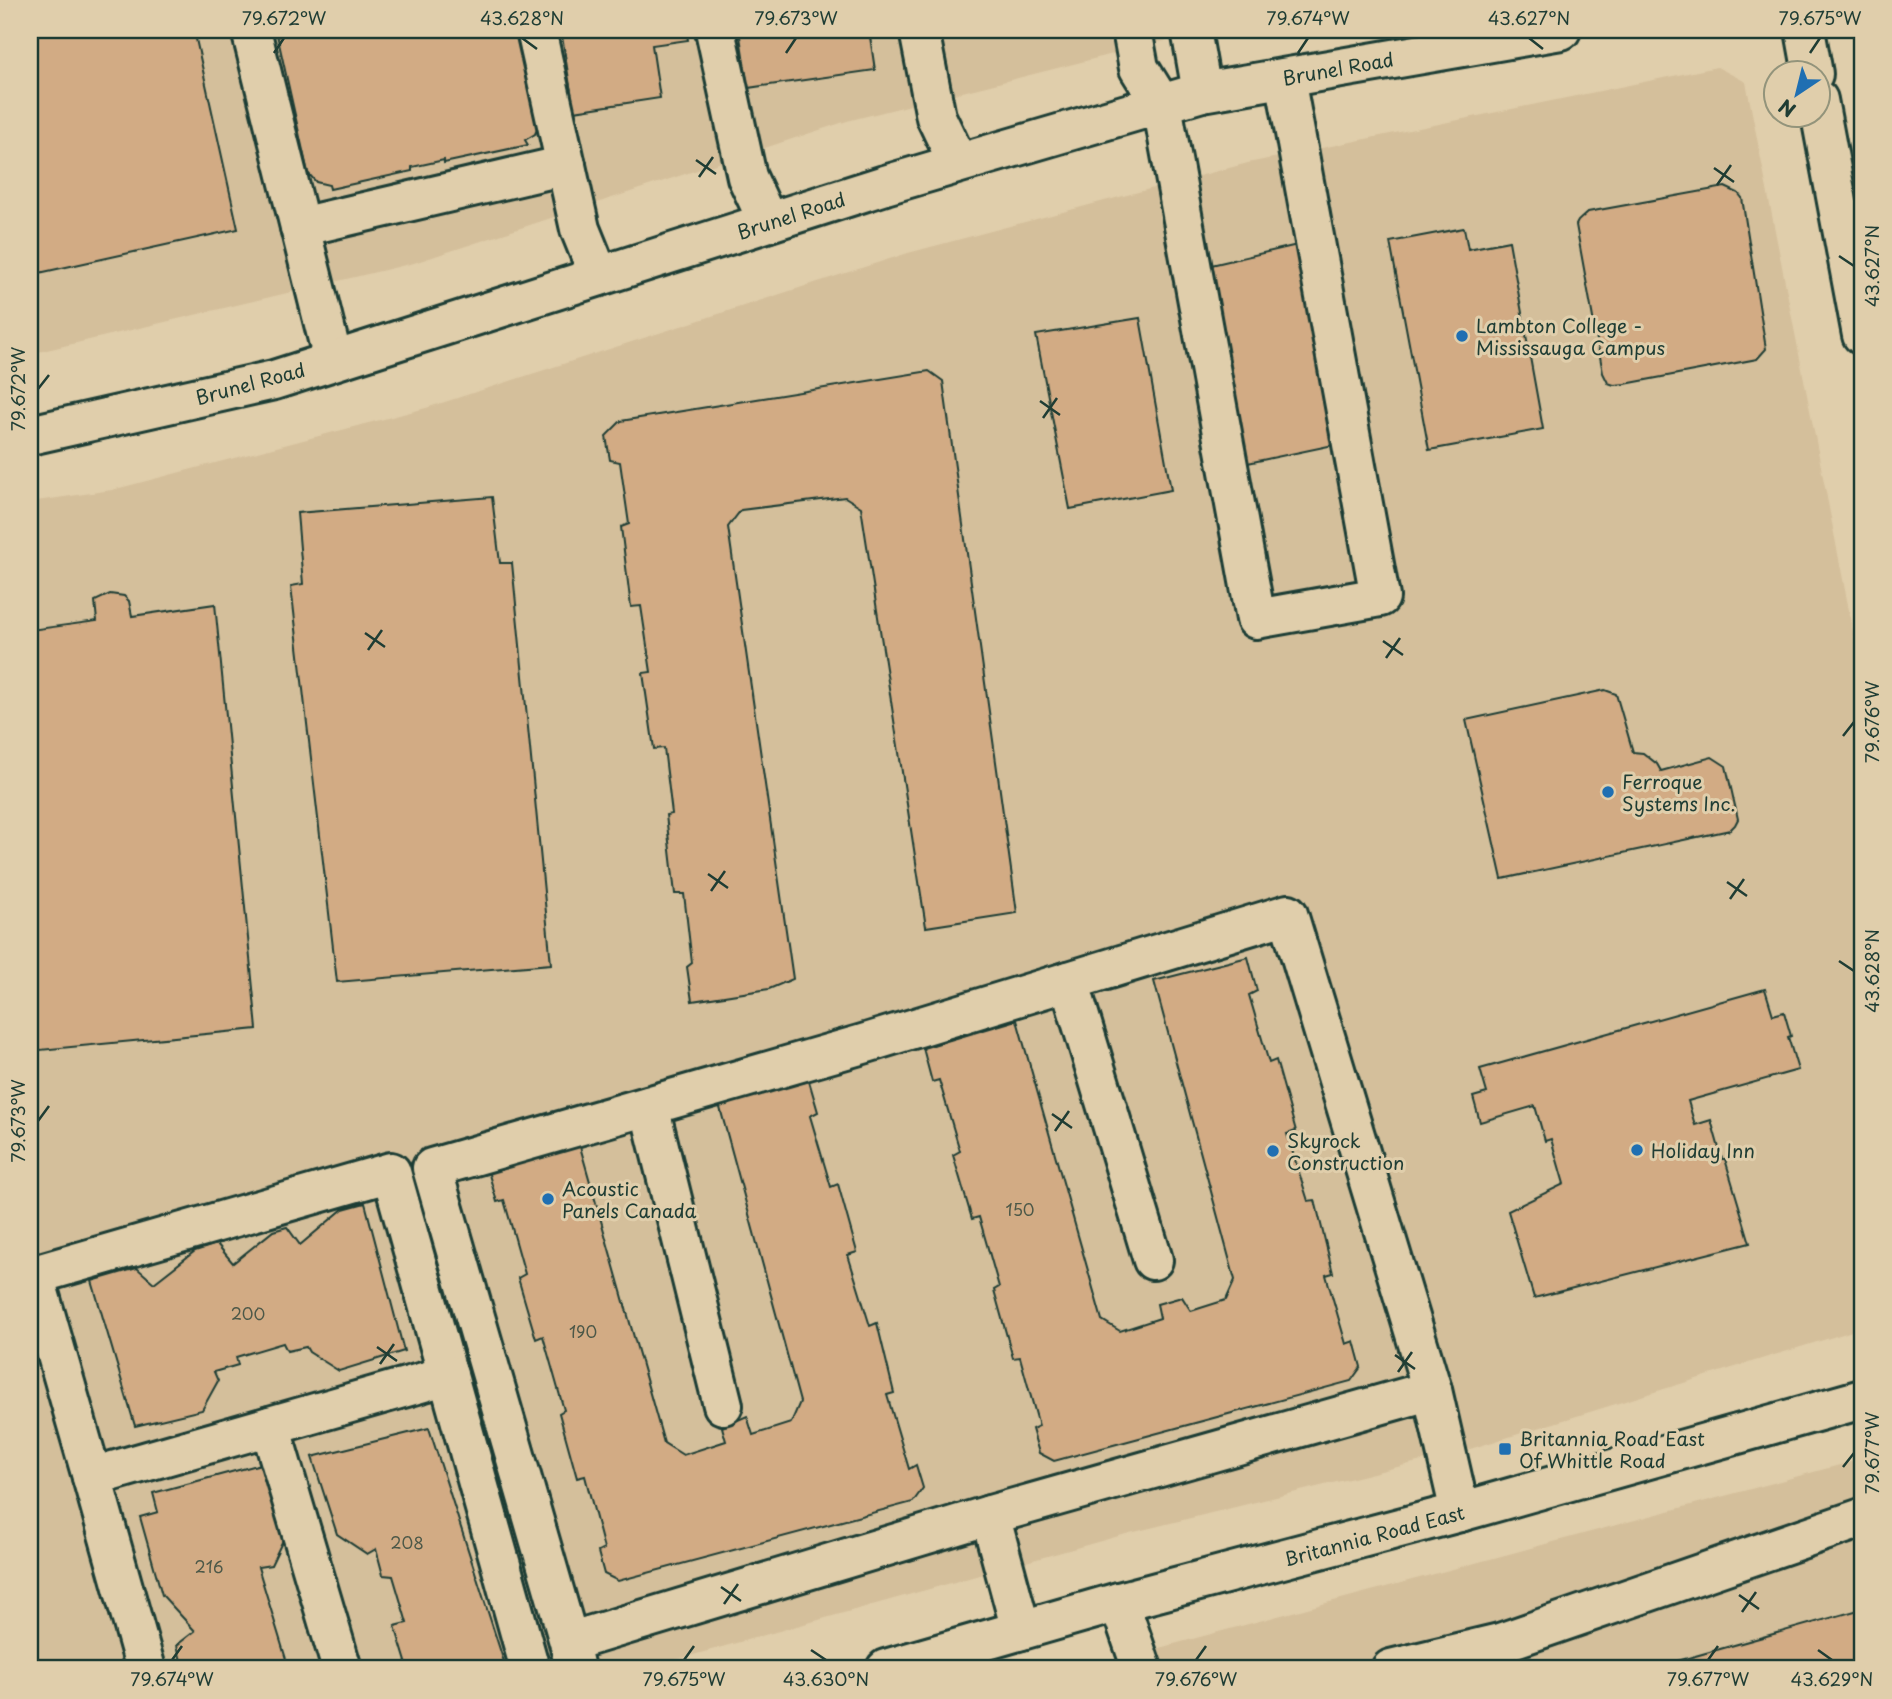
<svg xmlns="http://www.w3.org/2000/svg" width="1892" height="1699" font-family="'Playpen Sans',sans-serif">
	<rect width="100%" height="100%" fill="#e0ceab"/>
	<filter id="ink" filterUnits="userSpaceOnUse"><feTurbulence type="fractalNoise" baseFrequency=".0143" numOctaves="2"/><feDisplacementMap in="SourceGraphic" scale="14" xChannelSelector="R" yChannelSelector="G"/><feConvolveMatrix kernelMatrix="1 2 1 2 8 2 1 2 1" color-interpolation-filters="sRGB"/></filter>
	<g filter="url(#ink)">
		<!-- built -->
		<g fill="#d4bf9b">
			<polygon points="30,30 1208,30 847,121 414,263 30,354"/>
			<polygon points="1717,67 1746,82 1862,677 1862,1328 1470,1449 1126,1534 643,1669 30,1669 30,502 112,490 426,408 908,253 1248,163"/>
			<polygon points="1862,1459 1862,1669 1081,1669"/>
		</g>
		<!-- building -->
		<g fill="#d2ab84" stroke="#1f3d34" stroke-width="2">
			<polygon points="30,30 194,30 238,229 30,275"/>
			<polygon points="276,30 518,30 538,127 535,134 525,140 528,145 444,163 444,160 412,167 412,171 330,189 329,185 316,182 308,173"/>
			<polygon points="561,30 686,30 688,40 652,45 660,98 574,111"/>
			<polygon points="739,30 869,30 875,70 748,88"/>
			<polygon points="1725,187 1738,193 1742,198 1766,349 1757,359 1625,384 1614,385 1608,383 1603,373 1576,225 1578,221 1588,212"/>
			<polygon points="1464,228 1468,249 1509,241 1543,429 1429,450 1390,242"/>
			<polygon points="1306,243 1343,443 1243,464 1207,266"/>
			<polygon points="1140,318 1171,490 1070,509 1036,335"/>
			<polygon points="929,371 943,381 1017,913 926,927 861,507 845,497 741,510 728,527 793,979 769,989 692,1001 687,967 692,963 684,894 675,894 666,815 672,814 664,748 654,749 643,673 651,672 641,606 631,607 621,527 629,524 620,462 610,460 606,436 621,421"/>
			<polygon points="492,497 500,563 512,563 551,964 337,982 291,586 303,584 297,513"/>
			<polygon points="110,594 124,596 129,601 132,616 215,604 257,1029 30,1051 30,630 97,621 95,601"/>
			<polygon points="1605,690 1616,694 1633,752 1643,753 1657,764 1661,771 1712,757 1726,766 1738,819 1735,825 1730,830 1502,879 1466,720"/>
			<polygon points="1248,957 1257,991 1249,995 1269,1063 1276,1060 1296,1131 1287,1134 1308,1201 1315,1200 1333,1273 1326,1275 1346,1344 1354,1341 1361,1367 1351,1381 1054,1461 1039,1453 1032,1429 1039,1426 1020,1357 1013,1358 994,1290 999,1287 979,1217 972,1219 953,1155 960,1151 939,1080 932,1082 923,1048 1017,1020 1102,1320 1120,1331 1160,1318 1157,1304 1182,1297 1191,1311 1226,1300 1235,1280 1154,981"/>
			<polygon points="1765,989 1773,1015 1784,1012 1791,1036 1788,1037 1798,1070 1688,1101 1695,1125 1711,1120 1722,1159 1725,1159 1750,1243 1534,1298 1508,1211 1564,1184 1551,1139 1545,1141 1535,1106 1480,1122 1473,1097 1487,1093 1480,1069"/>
			<polygon points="809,1081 818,1112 810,1116 831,1187 838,1184 857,1252 848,1255 870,1326 877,1323 894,1393 887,1395 909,1469 916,1465 923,1488 913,1502 618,1581 604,1574 598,1552 604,1549 585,1476 577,1478 559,1413 564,1410 543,1336 536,1339 518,1278 525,1274 514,1235 504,1200 497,1202 488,1171 579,1143 664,1443 683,1455 726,1441 722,1427 747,1416 753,1435 791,1423 800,1402 719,1104"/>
			<polygon points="365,1203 404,1351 339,1371 309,1352 306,1347 287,1351 283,1343 236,1357 238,1365 214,1372 218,1381 202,1410 135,1426 92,1281 137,1268 154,1283 195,1251 217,1244 233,1263 273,1231 287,1227 300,1245 343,1209"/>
			<polygon points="429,1428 504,1662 482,1669 414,1669 407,1665 395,1626 407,1623 393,1576 383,1575 376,1549 367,1554 337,1534 312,1457"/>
			<polygon points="261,1464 284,1538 271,1565 258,1567 289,1669 183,1669 177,1645 195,1631 162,1595 140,1517 158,1512 153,1493"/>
			<polygon points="1862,1609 1862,1669 1649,1669"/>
			<polygon points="30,1611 35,1612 30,1648"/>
		</g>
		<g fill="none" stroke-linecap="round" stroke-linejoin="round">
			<!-- minor casing -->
			<g stroke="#1f3d34" stroke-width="44">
				<g id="minor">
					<polyline points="251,30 333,360"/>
					<polyline points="536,30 580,229 599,276"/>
					<polyline points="715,30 747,177 768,222"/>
					<polyline points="919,30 936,117 958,163"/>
					<polyline points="1132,30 1139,68 1162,105 1256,619 1380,597 1285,78"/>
					<polyline points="1191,30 1202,92"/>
					<polyline points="1805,30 1813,74"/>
					<polyline points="1818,100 1862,335"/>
					<polyline points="300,227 566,165"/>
					<polyline points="30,435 274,380 885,185 1202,92 1561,30"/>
					<polyline points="1069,981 1153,1260"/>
					<polyline points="649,1106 723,1405"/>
					<polyline points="1432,1390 1460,1512"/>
					<polyline points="270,1426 342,1669"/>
					<polyline points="92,1477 34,1275 391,1172 530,1669"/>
					<polyline points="990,1515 1021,1630"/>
					<polyline points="1119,1602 1142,1669"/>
					<polyline points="569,1642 990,1515 1432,1390 1288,914 863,1044 432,1168 569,1642 575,1669"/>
					<polyline points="146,1669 92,1477 448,1375"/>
					<polyline points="1391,1669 1500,1643 1862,1518"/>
				</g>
			</g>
			<!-- major casing -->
			<g stroke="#1f3d34" stroke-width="44">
				<polyline id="major" points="886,1669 1119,1602 1460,1512 1862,1399"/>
			</g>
			<!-- minor -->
			<use href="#minor" stroke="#e0ceab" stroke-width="38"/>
			<!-- major -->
			<use href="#major" stroke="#e0ceab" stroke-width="38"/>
		</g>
	</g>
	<!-- ticks -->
	<path fill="none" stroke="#1f3d34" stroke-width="2.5" d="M 522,38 L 537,49M 1529,38 L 1543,49M 274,53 L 284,38M 786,53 L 796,38M 1298,53 L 1308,38M 1810,53 L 1820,38M 696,160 L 716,174M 1714,168 L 1734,182M 699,177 L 713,157M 1717,185 L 1731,165M 1839,256 L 1854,266M 38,389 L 49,375M 1040,401 L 1060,415M 1043,418 L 1057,398M 365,633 L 385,647M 1383,641 L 1403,655M 368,650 L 382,630M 1386,658 L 1400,638M 1843,736 L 1854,722M 708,874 L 728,888M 1727,882 L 1747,896M 711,891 L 725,871M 1730,899 L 1744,879M 1839,961 L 1854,971M 1052,1114 L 1072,1128M 38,1121 L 49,1106M 1055,1131 L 1069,1111M 377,1347 L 397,1361M 1395,1355 L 1415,1369M 380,1364 L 394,1344M 1398,1372 L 1412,1352M 1843,1467 L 1854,1453M 721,1587 L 741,1601M 1739,1595 L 1759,1609M 724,1604 L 738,1584M 1742,1612 L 1756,1592M 811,1650 L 826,1660M 1818,1650 L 1832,1660M 172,1660 L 182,1646M 684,1660 L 694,1646M 1196,1660 L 1206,1646M 1708,1660 L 1718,1646"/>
	<!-- markers -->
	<g fill="#1f6fb2" stroke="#e0ceab" stroke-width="2.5">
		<circle cx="1462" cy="336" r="7"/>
		<circle cx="1608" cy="792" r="7"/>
		<circle cx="1637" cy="1150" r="7"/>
		<circle cx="1273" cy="1151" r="7"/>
		<circle cx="548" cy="1199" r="7"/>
		<rect x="1498" y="1442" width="14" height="14" rx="3.5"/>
	</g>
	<g text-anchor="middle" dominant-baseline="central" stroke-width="6" stroke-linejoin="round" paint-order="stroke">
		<!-- number labels -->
		<g font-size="16" fill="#4c5848">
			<text x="1020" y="1209">150</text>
			<text x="248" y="1313">200</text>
			<text x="583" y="1331">190</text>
			<text x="407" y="1542">208</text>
			<text x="209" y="1566">216</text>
		</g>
		<!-- street labels -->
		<g font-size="19" fill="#1f3d34" stroke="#e0ceab">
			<text transform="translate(1338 68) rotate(-10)">Brunel Road</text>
			<text transform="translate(791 215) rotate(-18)">Brunel Road</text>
			<text transform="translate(250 383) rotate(-15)">Brunel Road</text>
			<text transform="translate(1374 1535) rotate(-15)">Britannia Road East</text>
		</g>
		<!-- poi labels -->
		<g font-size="19" fill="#1f3d34" stroke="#e0ceab" text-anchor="start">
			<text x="1476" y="325">Lambton College -<tspan x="1476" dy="22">Mississauga Campus</tspan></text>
			<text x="1622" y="781">Ferroque<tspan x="1622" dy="22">Systems Inc.</tspan></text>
			<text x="1287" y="1140">Skyrock<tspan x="1287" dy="22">Construction</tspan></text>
			<text x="1651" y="1150">Holiday Inn</text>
			<text x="562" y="1188">Acoustic<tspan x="562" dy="22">Panels Canada</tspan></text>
			<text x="1519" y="1438">Britannia Road East<tspan x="1519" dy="22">Of Whittle Road</tspan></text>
		</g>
	</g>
	<!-- margin -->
	<rect width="1892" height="1699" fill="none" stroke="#e0ceab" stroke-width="77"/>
	<!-- north arrow -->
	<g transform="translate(1797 94) rotate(215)"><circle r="33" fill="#e0ceab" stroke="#93947b" stroke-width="2"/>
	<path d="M0-5L12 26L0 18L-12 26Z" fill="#1f6fb2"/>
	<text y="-10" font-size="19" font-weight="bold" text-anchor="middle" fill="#1f3d34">N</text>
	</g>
	<rect x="38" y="38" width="1816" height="1622" fill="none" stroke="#1f3d34" stroke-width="2.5"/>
	<g font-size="18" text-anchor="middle" fill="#1f3d34">
		<text x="284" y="25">79.672°W</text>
		<text x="522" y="25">43.628°N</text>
		<text x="796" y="25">79.673°W</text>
		<text x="1308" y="25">79.674°W</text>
		<text x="1529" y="25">43.627°N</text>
		<text x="1820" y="25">79.675°W</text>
		<text transform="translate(1873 266) rotate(-90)" y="6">43.627°N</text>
		<text transform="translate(19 389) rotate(-90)" y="6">79.672°W</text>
		<text transform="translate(1873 722) rotate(-90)" y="6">79.676°W</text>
		<text transform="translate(1873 971) rotate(-90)" y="6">43.628°N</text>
		<text transform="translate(19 1121) rotate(-90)" y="6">79.673°W</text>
		<text transform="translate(1873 1453) rotate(-90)" y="6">79.677°W</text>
		<text x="172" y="1686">79.674°W</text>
		<text x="684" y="1686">79.675°W</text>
		<text x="826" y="1686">43.630°N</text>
		<text x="1196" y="1686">79.676°W</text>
		<text x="1708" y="1686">79.677°W</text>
		<text x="1832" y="1686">43.629°N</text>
	</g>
</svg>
